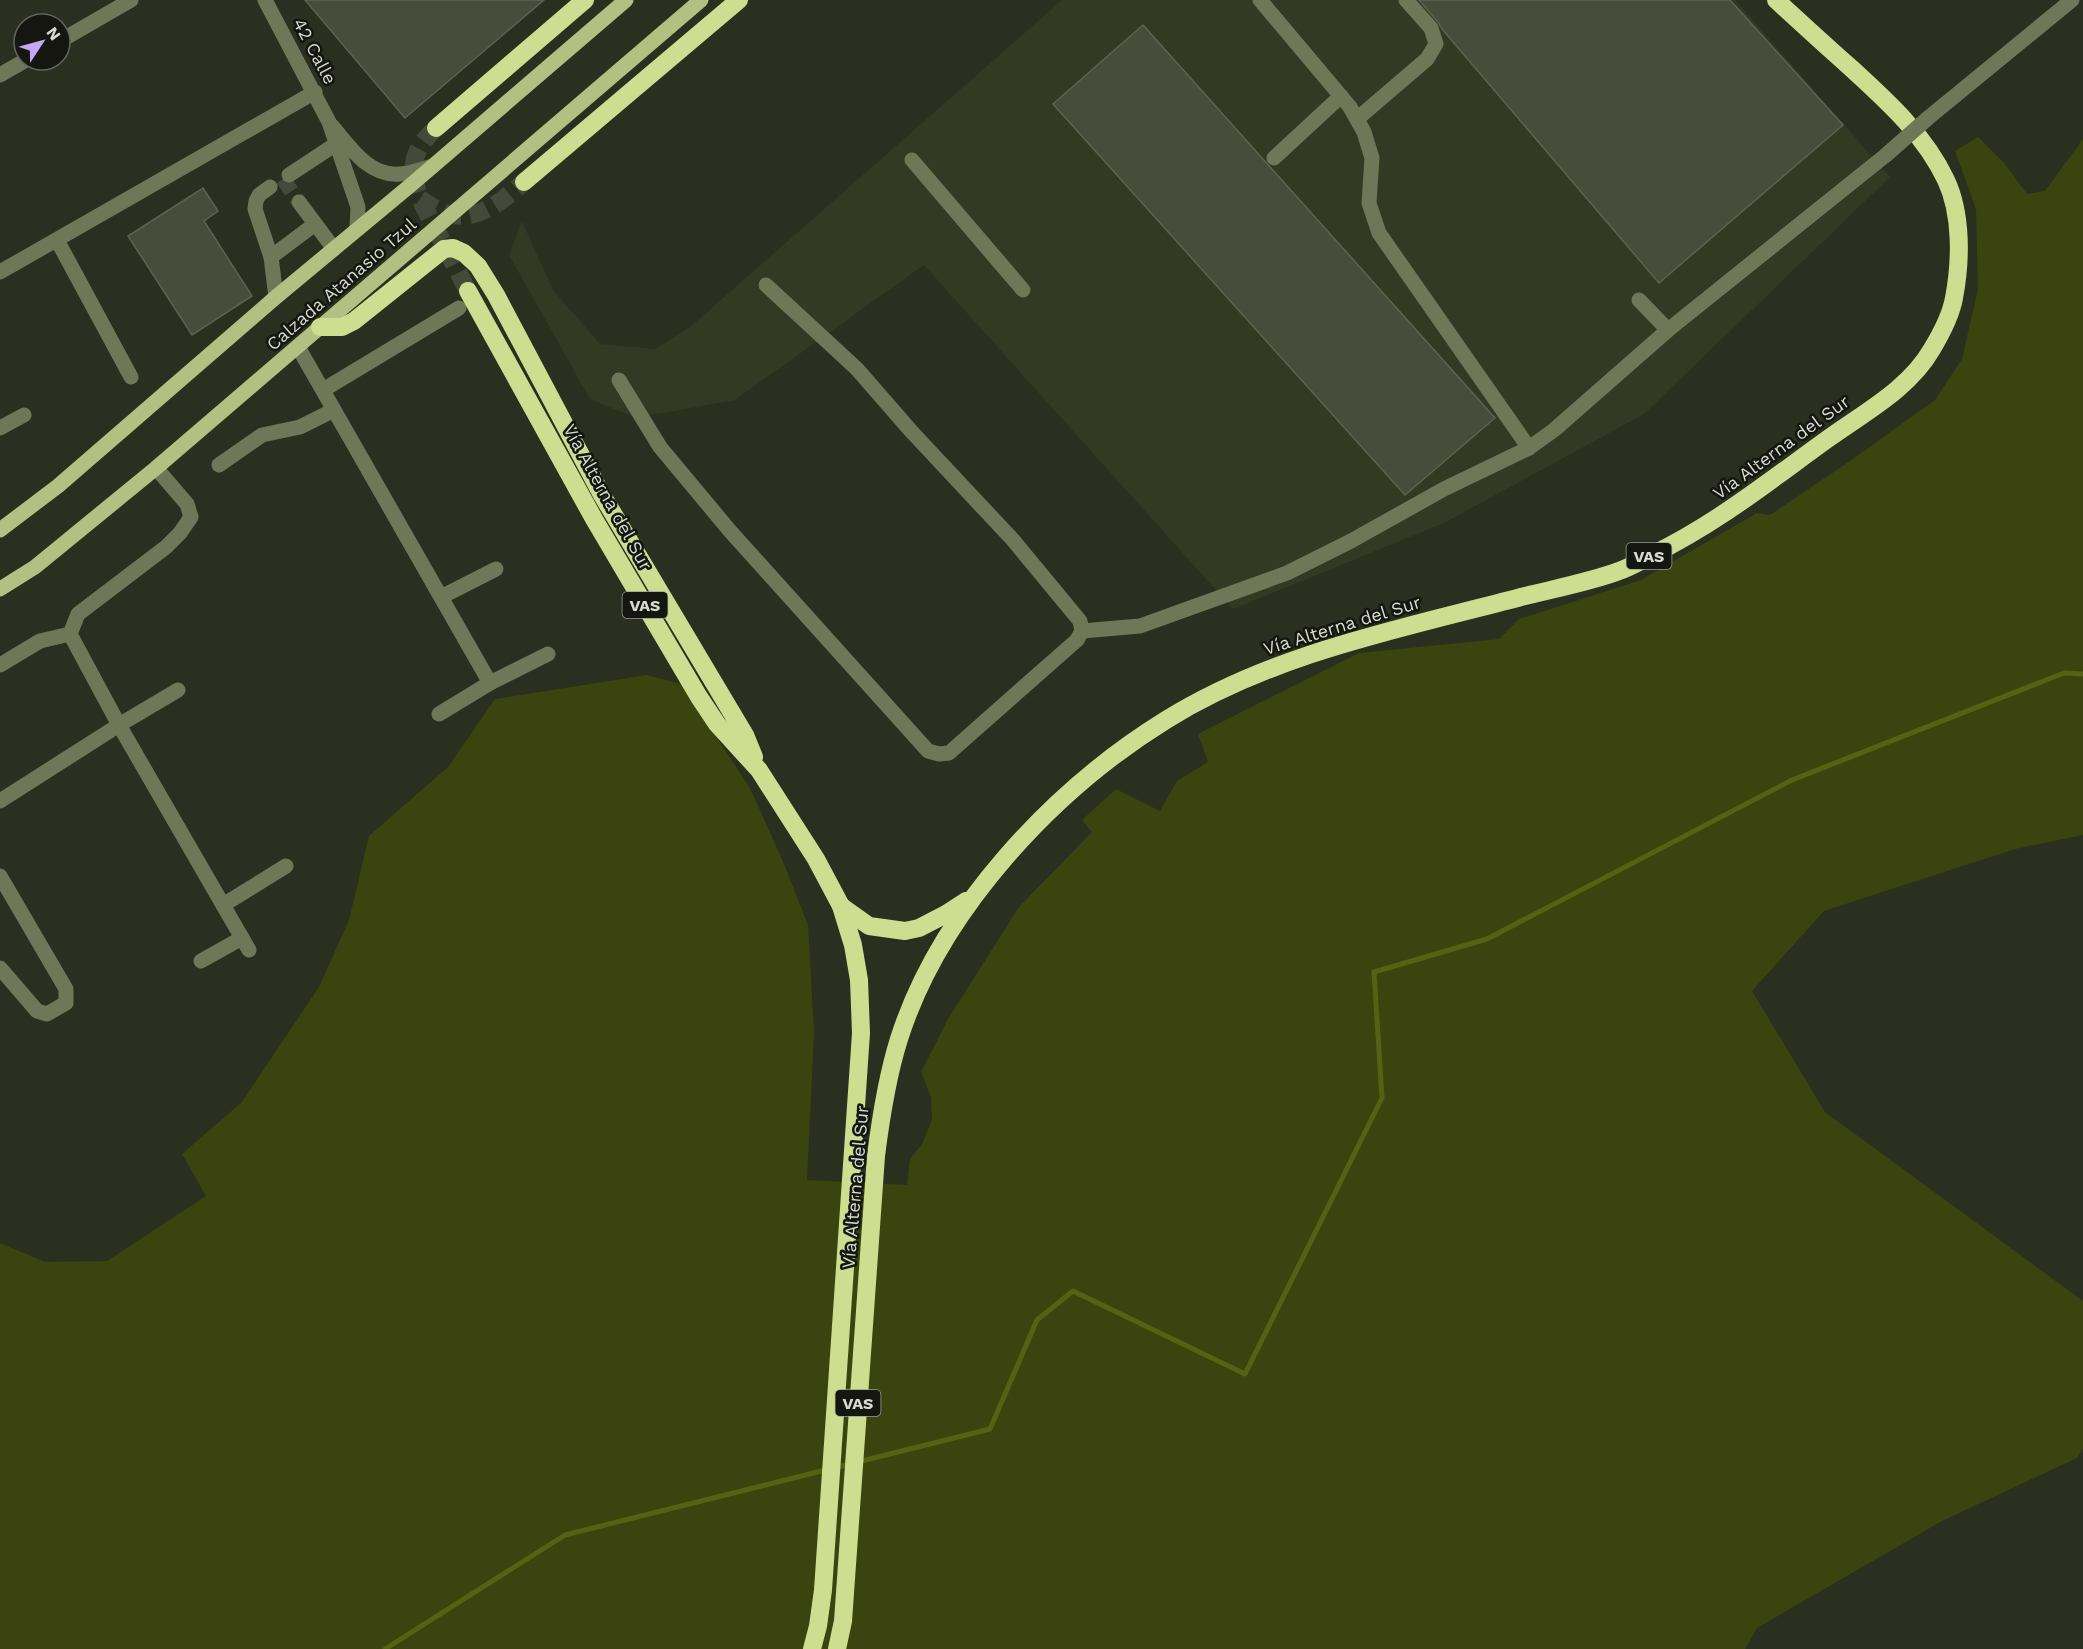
<svg xmlns="http://www.w3.org/2000/svg" width="2083" height="1649" font-family="'Work Sans',sans-serif">
	<rect width="100%" height="100%" fill="#2b2f1f"/>
	<!-- built -->
	<polygon fill="#343924" points="1062,0 1735,0 1890,177 1644,414 1444,523 1233,609 924,265 735,400 663,413 633,417 590,399 509,255 522,221 553,290 600,344 655,349 690,327"/>
	<!-- green -->
	<polygon fill="#3b440e" points="1978,137 2004,163 2027,194 2045,191 2083,139 2083,835 2015,849 1824,911 1752,991 1825,1112 2083,1301 2083,1449 2077,1458 1942,1521 1757,1628 1745,1649 0,1649 0,1243 45,1262 107,1261 206,1196 182,1154 242,1102 319,987 349,920 369,836 448,767 495,699 647,675 681,684 750,788 784,864 808,925 814,1033 807,1180 907,1185 910,1159 922,1144 932,1120 931,1097 921,1072 948,1019 1019,907 1092,832 1082,820 1116,789 1160,811 1177,781 1208,762 1198,734 1359,653 1499,639 1519,619 1641,580 1757,513 1770,515 1850,461 1935,400 1962,359 1978,289 1976,209 1955,151"/>
	<g fill="none" stroke-linecap="round" stroke-linejoin="round">
		<!-- stream -->
		<polyline stroke="#556213" stroke-width="5" points="385,1649 565,1535 990,1429 1037,1320 1073,1291 1245,1374 1382,1098 1374,972 1487,939 1792,780 2064,673 2083,674"/>
	</g>
	<!-- building -->
	<g fill="#484c3b" stroke="#5e6251" stroke-width="1.5">
		<polygon points="305,0 544,0 405,118"/>
		<polygon points="1419,0 1730,0 1843,125 1659,283 1442,29 1438,22"/>
		<polygon points="1143,25 1495,418 1405,495 1053,104"/>
		<polygon points="203,188 218,211 204,221 252,296 192,335 128,236"/>
	</g>
	<g fill="none" stroke-linecap="round" stroke-linejoin="round">
		<!-- minor-tunnel -->
		<polyline stroke="#45493a" stroke-width="15" stroke-dasharray="15 8" stroke-linecap="butt" points="283,179 299,202"/>
		<!-- highway-tunnel -->
		<g stroke="#45493a" stroke-width="18" stroke-dasharray="18 9" stroke-linecap="butt">
			<path d="M 436,128 C 411,151 409,168 420,199 L 468,291"/>
			<path d="M 420,199 C 428,204 436,210 445,213 C 476,224 502,201 524,182"/>
		</g>
		<!-- minor -->
		<g stroke="#707759" stroke-width="15">
			<polyline points="265,0 329,122 358,207 357,228"/>
			<polyline points="1260,0 1350,107 1364,132 1372,158 1369,203 1379,233 1529,448"/>
			<polyline points="60,41 131,0"/>
			<polyline points="0,75 26,60"/>
			<polyline points="1928,118 2072,0"/>
			<polyline points="1357,119 1427,59 1436,44 1431,28 1406,0"/>
			<path d="M 332,126 C 350,147 369,177 400,174 C 411,173 422,169 433,166"/>
			<polyline points="1274,158 1341,96"/>
			<polyline points="912,160 1023,290"/>
			<polyline points="289,175 336,144"/>
			<polyline points="270,187 259,195 256,201 255,209 271,257 276,297"/>
			<polyline points="299,202 334,249"/>
			<polyline points="57,240 131,377"/>
			<polyline points="271,257 315,224"/>
			<polyline points="0,272 315,92"/>
			<polyline points="1639,300 1668,330"/>
			<polyline points="298,347 490,683"/>
			<polyline points="619,380 660,447 730,531 928,751 939,754 949,753 1077,640 1082,631 1080,621 1013,540 911,431 857,369 766,285"/>
			<polyline points="323,390 459,308"/>
			<polyline points="0,428 24,415"/>
			<polyline points="219,465 262,435 300,427 334,410"/>
			<polyline points="441,597 496,569"/>
			<polyline points="1082,631 1140,626 1287,573 1351,541 1444,489 1529,448 1554,430 1668,330 1886,155"/>
			<polyline points="70,634 119,725 249,950"/>
			<polyline points="0,665 40,641 70,634 78,614 166,547 180,533 191,517 187,504 156,468"/>
			<polyline points="439,714 490,683 548,654"/>
			<polyline points="0,801 119,725 178,690"/>
			<polyline points="0,876 66,989 66,1003 47,1014 37,1011 0,968"/>
			<polyline points="223,905 286,866"/>
			<polyline points="201,961 242,938"/>
		</g>
		<!-- major -->
		<g stroke="#b2c081" stroke-width="15">
			<polyline points="0,530 58,486 276,297 412,184 626,0"/>
			<polyline points="0,589 35,567 156,468 701,0"/>
		</g>
		<!-- highway -->
		<g stroke="#cdde91" stroke-width="18">
			<polyline points="436,128 585,0"/>
			<polyline points="524,182 739,0"/>
			<polyline points="468,291 594,519 699,697 717,724 759,770 816,859 841,906 853,945 859,980 861,1033 823,1590 818,1626 812,1649"/>
			<polyline points="320,327 342,327 354,321 444,249 453,248 464,253 478,266 496,295 602,495 745,735 754,757"/>
			<polyline points="841,906 869,926 905,931 919,928 946,914 966,901"/>
			<path d="M 837,1649 L 843,1621 L 876,1156 C 881,1116 887,1077 899,1039 C 940,910 1053,790 1166,720 C 1274,653 1400,629 1521,597 C 1552,589 1590,582 1619,571 C 1631,567 1642,560 1652,555 C 1719,522 1769,481 1829,438 C 1865,412 1909,389 1932,349 C 1941,334 1951,315 1954,298 C 1961,261 1962,214 1946,180 C 1925,135 1887,101 1851,68 C 1826,46 1801,23 1776,0"/>
		</g>
		<!-- minor-bridge -->
		<polyline stroke="#707759" stroke-width="15" points="1886,155 1928,118"/>
	</g>
	<g text-anchor="middle" dominant-baseline="central" stroke-width="5" stroke-linejoin="round" paint-order="stroke">
		<!-- shield labels -->
		<g fill="#14160f" stroke="#9c9f96" stroke-width="1.5">
			<rect x="1626.5" y="543" width="45" height="26" rx="4.5"/>
			<rect x="622.5" y="592" width="45" height="26" rx="4.5"/>
			<rect x="835.5" y="1390" width="45" height="26" rx="4.5"/>
		</g>
		<g font-size="16" font-weight="bold" fill="#d7dad0">
			<text x="1649" y="556">VAS</text>
			<text x="645" y="605">VAS</text>
			<text x="858" y="1403">VAS</text>
		</g>
		<!-- street labels -->
		<g font-size="18" fill="#d7dad0" stroke="#14160f">
			<text transform="translate(315 51) rotate(62)">42 Calle</text>
			<text transform="translate(341 284) rotate(-41)">Calzada Atanasio Tzul</text>
			<text transform="translate(1781 447) rotate(-36)">Vía Alterna del Sur</text>
			<text transform="translate(608 497) rotate(61)">Vía Alterna del Sur</text>
			<text transform="translate(1342 625) rotate(-17)">Vía Alterna del Sur</text>
			<text transform="translate(855 1187) rotate(-85)">Vía Alterna del Sur</text>
		</g>
	</g>
	<!-- north arrow -->
	<g transform="translate(42 42) rotate(54)"><circle r="28" fill="#14160f" stroke="#62645c" stroke-width="1.5"/>
	<path d="M0-4.5L10 22L0 15L-10 22Z" fill="#c0a8f3"/>
	<text y="-9" font-size="16" font-weight="bold" text-anchor="middle" fill="#d7dad0">N</text>
	</g>
</svg>
